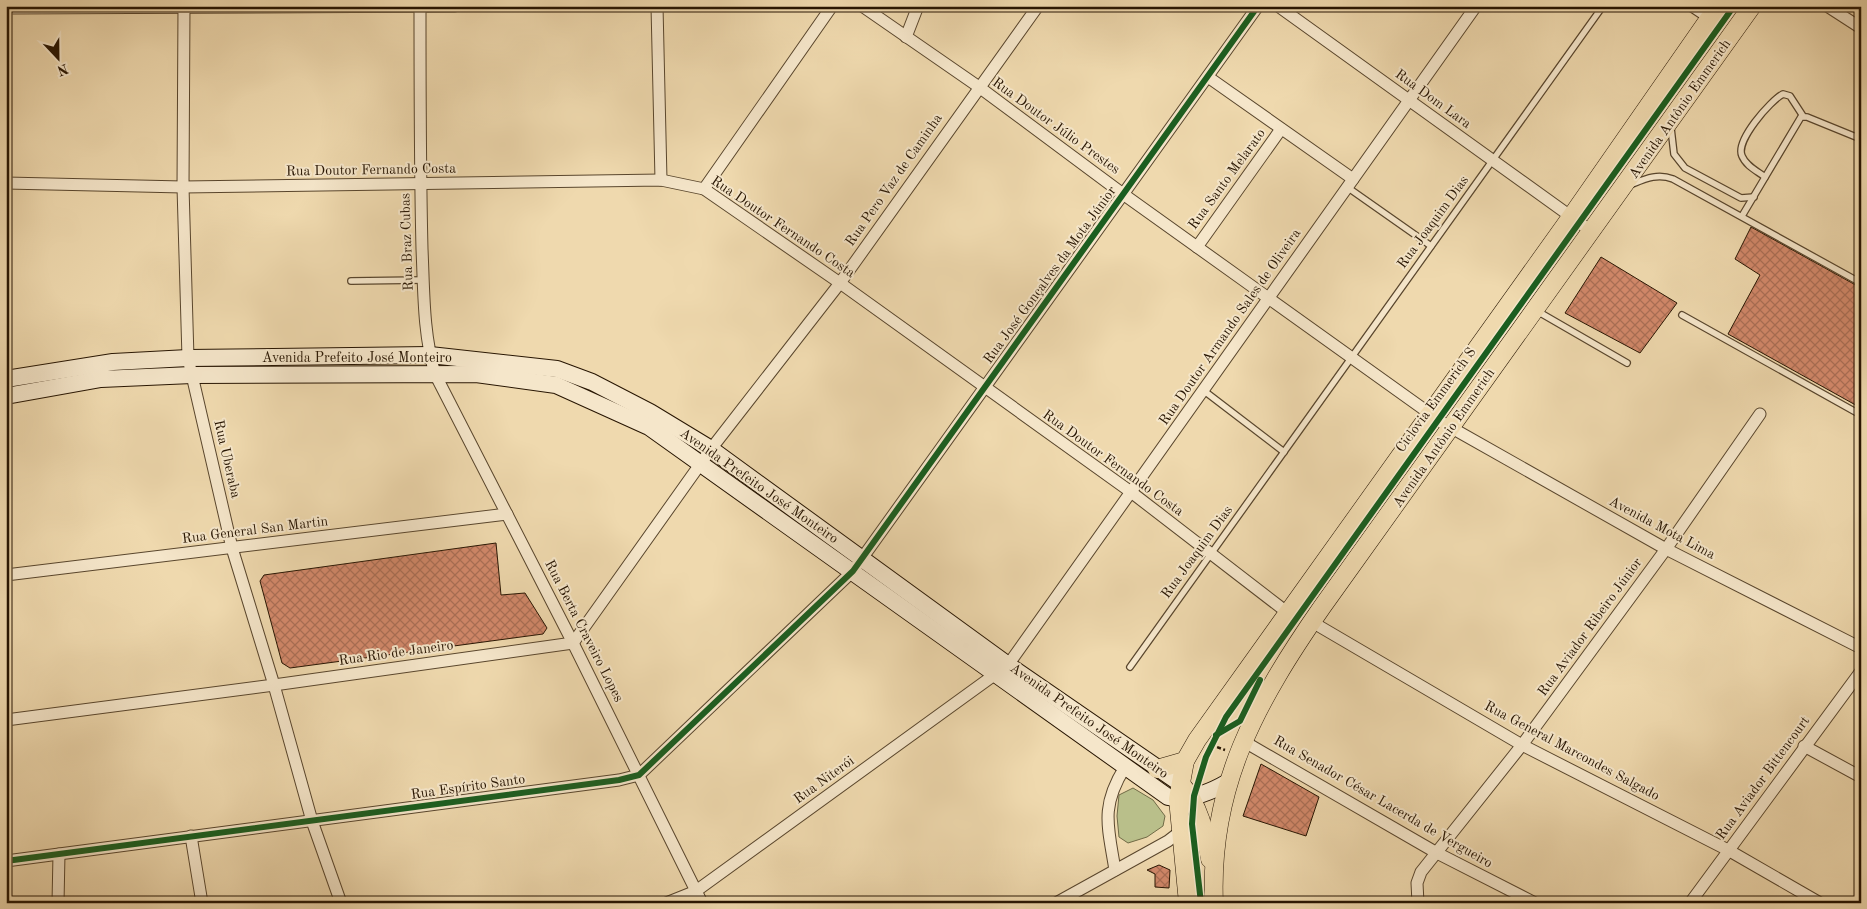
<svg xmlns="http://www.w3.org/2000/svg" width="1867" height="909" font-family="'Old Standard TT',serif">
	<defs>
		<pattern id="building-cross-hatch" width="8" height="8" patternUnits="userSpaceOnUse" patternTransform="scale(1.25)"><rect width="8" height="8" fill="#d3896b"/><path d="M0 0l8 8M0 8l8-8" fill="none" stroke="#ab6f56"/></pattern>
	</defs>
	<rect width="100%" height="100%" fill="#efd9ae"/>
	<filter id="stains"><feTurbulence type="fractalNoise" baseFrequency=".004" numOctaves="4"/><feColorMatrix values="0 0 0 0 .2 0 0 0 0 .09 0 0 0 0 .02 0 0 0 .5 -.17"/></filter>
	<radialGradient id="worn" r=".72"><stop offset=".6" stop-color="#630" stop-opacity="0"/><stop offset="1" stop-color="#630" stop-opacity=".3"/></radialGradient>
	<!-- green -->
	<polygon fill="#b9bf8a" stroke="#706a46" points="1133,788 1153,800 1165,816 1163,826 1147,837 1128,843 1119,837 1117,816 1119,795"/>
	<!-- building -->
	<g fill="url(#building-cross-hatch)" stroke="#271502">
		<polygon points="1751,227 1861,288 1861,408 1728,334 1760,275 1735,259"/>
		<polygon points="1601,257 1677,303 1640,353 1565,313"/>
		<polygon points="496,543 501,595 525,593 547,628 543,634 290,668 282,663 260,581 264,575"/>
		<polygon points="1261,764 1319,797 1306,836 1243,816"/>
		<polygon points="1159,865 1170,870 1169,888 1155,887 1155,874 1147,870"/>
	</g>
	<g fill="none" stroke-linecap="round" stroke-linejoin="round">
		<!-- lane casing -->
		<g stroke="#59462d" stroke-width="8">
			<g id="lane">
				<polyline points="1671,128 1674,154 1685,168 1741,198 1754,197"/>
				<path d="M 1765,177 C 1757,171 1746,166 1742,156 C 1735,141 1770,101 1783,94 L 1790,96 L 1803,116"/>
				<path d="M 1630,185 C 1645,179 1657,173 1673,179 L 1861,283"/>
				<polyline points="1347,187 1431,246"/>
				<polyline points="1742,216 1801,117 1807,117 1861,139"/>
				<polyline points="351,281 423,280"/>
				<polyline points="1537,311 1627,363"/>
				<polyline points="1682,315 1861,415"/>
				<polyline points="1203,390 1284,452"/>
				<polyline points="1130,667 1603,6"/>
			</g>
		</g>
		<!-- street casing -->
		<g stroke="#59462d" stroke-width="13">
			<g id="street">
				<polyline points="184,6 183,187 188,358 232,548 274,685 312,821 341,903"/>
				<path d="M 420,6 C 420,87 420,168 422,249 C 424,292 423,332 435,374 L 573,643 L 702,903"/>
				<polyline points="657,6 661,180"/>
				<polyline points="862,6 979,87 1123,194 1443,423 1666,549 1861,648"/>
				<polyline points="1278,6 1591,231"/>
				<polyline points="1692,6 1710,18"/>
				<polyline points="1827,6 1861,28"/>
				<polyline points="6,8 455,6"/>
				<polyline points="906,37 918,6"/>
				<polyline points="1208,77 1353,179"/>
				<polyline points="6,183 183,187 661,180 704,189 840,283 1131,492 1288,613"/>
				<polyline points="704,189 832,6"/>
				<polyline points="1197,247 1281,129"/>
				<polyline points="6,575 507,514"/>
				<polyline points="1312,622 1522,745 1728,850 1820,903"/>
				<polyline points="6,720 274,685 573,643 711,449 840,283 1038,6"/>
				<polyline points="1243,741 1437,853 1535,903"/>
				<polyline points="1804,746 1861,777"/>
				<polyline points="191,836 202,903"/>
				<polyline points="6,861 619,780 639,775 853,571 1258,6"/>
				<path d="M 1115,870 C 1108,826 1100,807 1125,767"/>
				<polyline points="58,903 59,854"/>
				<polyline points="666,903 696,891 1008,665 1476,6"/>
				<polyline points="1056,903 1168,841 1181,831"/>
				<polyline points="1418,903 1417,883 1421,872 1522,745 1666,549 1760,414"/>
				<polyline points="1690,903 1861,671"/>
			</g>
		</g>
		<!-- secondary casing -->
		<g stroke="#271502" stroke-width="18">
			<g id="secondary">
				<polyline points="6,379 113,362 188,358 430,355 557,369 592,382 650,412 711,449 1008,665 1181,784"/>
				<path d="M 6,396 L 101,379 L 192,375 L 476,374 L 556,385 L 649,427 L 1168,797 C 1188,801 1211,792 1228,782"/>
			</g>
		</g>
		<!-- primary casing -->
		<g stroke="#271502" stroke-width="19">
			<g id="primary">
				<polyline points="1157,769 1185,761"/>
				<path d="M 1181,784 C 1199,805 1205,832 1210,859"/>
				<polyline points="1188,903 1178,799 1185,761 1197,740 1571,217 1718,6"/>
				<path d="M 1214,903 C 1209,785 1257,701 1322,607 L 1752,6"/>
			</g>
		</g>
		<!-- path -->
		<polyline stroke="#271502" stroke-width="2.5" stroke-dasharray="4 2.5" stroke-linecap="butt" points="1211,745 1225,750"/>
		<!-- lane -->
		<use href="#lane" stroke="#f5e6ca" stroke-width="5.5"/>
		<!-- street -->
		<use href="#street" stroke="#f5e6ca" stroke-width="11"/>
		<!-- secondary -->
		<use href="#secondary" stroke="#f5e6ca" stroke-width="16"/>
		<!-- primary -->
		<use href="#primary" stroke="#efd9ae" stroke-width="18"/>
		<!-- cycleway casing -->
		<g stroke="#f5e6ca" stroke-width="9">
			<g id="cycleway">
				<polyline points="1216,735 1240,721 1260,680"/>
				<polyline points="6,861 619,780 639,775 853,571 1258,6"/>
				<polyline points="1201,903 1192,824 1194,796 1206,757 1226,717 1734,6"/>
			</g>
		</g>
		<!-- cycleway -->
		<use href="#cycleway" stroke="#1b5e20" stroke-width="6"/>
	</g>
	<g text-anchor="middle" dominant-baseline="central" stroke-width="4" stroke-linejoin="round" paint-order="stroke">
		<!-- street labels -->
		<g font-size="14" fill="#271502" stroke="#f5e6ca">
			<text transform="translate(1433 99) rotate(36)">Rua Dom Lara</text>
			<text transform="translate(1680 109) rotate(-55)">Avenida Antônio Emmerich</text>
			<text transform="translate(1056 126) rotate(36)">Rua Doutor Júlio Prestes</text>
			<text transform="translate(371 170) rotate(-1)">Rua Doutor Fernando Costa</text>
			<text transform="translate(1227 179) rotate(-54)">Rua Santo Melarato</text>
			<text transform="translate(894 180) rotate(-55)">Rua Pero Vaz de Caminha</text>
			<text transform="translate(1433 222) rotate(-54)">Rua Joaquim Dias</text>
			<text transform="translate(783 227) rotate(34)">Rua Doutor Fernando Costa</text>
			<text transform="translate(407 242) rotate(-92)">Rua Braz Cubas</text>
			<text transform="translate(1050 275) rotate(-54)">Rua José Gonçalves da Mota Júnior</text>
			<text transform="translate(1230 327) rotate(-55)">Rua Doutor Armando Sales de Oliveira</text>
			<text x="357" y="358">Avenida Prefeito José Monteiro</text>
			<text transform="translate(1436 400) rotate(-54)">Ciclovia Emmerich S</text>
			<text transform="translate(1444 438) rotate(-55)">Avenida Antônio Emmerich</text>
			<text transform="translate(227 459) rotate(77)">Rua Uberaba</text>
			<text transform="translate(1113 463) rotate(36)">Rua Doutor Fernando Costa</text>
			<text transform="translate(759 486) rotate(35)">Avenida Prefeito José Monteiro</text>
			<text transform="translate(1662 528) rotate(28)">Avenida Mota Lima</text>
			<text transform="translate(255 530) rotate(-7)">Rua General San Martin</text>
			<text transform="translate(1197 552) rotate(-54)">Rua Joaquim Dias</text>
			<text transform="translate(1590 627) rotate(-54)">Rua Aviador Ribeiro Júnior</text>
			<text transform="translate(584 631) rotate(63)">Rua Berta Craveiro Lopes</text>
			<text transform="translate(396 653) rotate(-8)">Rua Rio de Janeiro</text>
			<text transform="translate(1089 721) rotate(35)">Avenida Prefeito José Monteiro</text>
			<text transform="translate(1572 751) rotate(28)">Rua General Marcondes Salgado</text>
			<text transform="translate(1763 778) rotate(-54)">Rua Aviador Bittencourt</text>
			<text transform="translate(824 780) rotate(-36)">Rua Niterói</text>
			<text transform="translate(468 787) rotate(-8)">Rua Espírito Santo</text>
			<text transform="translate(1383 802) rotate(30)">Rua Senador César Lacerda de Vergueiro</text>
		</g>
	</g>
	<!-- margin -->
	<rect width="1867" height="909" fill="none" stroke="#efd9ae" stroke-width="25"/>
	<rect x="8" y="8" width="1852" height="894" fill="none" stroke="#271502" stroke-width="2.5"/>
	<rect x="12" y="12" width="1842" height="884" fill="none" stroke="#271502"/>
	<!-- north arrow -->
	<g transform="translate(58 58) rotate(158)" stroke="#f5e6ca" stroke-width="4" paint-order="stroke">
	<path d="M0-4L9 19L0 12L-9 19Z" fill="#271502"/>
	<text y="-8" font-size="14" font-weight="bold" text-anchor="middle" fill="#271502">N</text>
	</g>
	<rect width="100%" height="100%" filter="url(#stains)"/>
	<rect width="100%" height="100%" fill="url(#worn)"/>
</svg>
